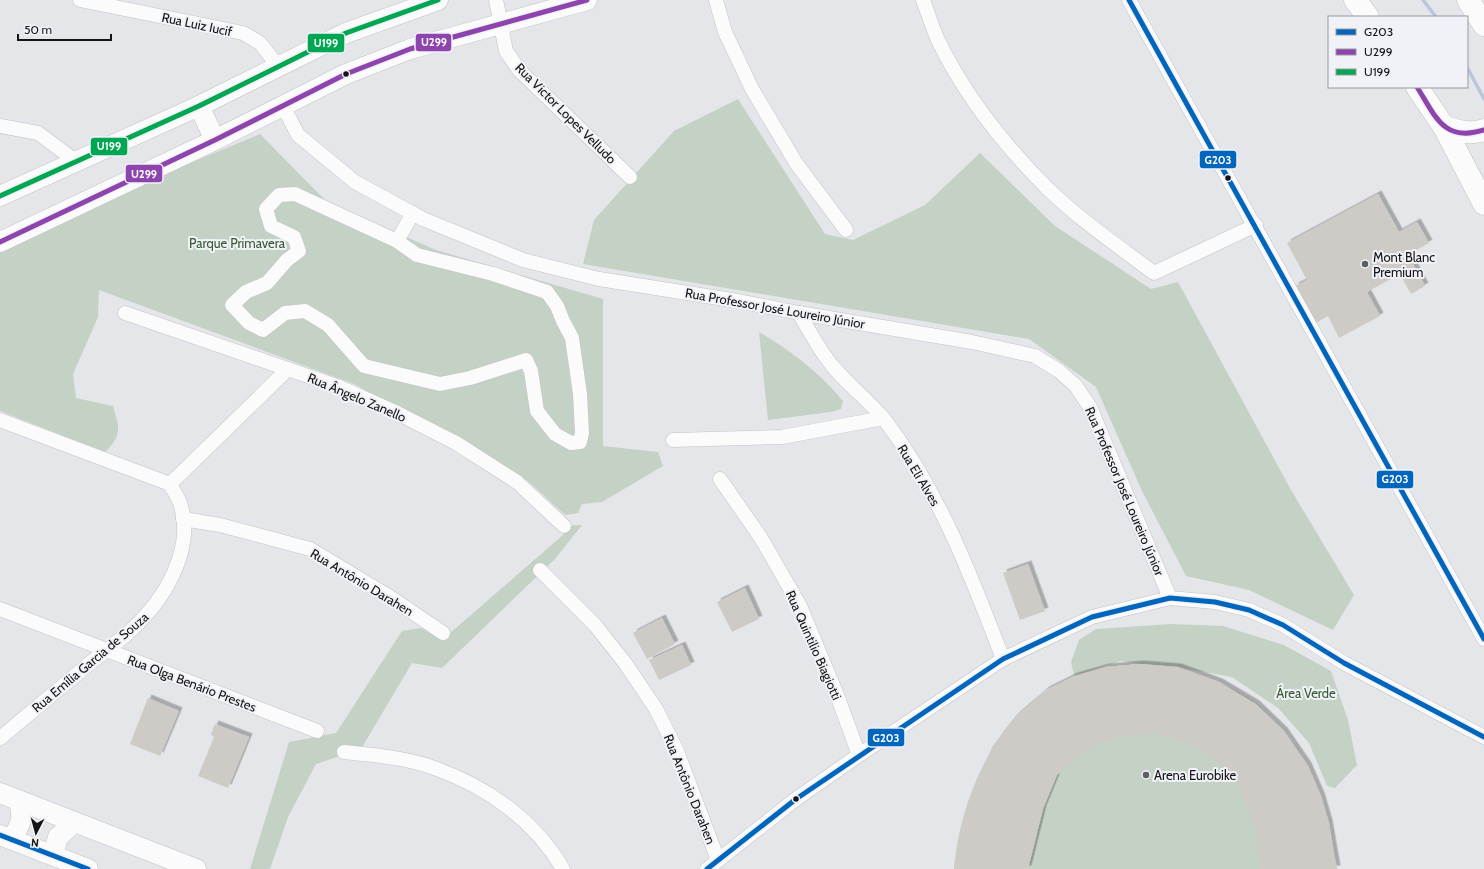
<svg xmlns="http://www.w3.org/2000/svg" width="1484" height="869" font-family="Cabin,sans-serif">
	<defs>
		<filter id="shadow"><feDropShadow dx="3.5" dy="-3.5" stdDeviation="0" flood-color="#0004"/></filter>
	</defs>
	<rect width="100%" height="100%" fill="#e5e6e9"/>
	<!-- green -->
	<g fill="#c4d2c5" fill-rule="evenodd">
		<polygon points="738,99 825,234 853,240 925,205 980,153 1055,226 1151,289 1178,282 1291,490 1354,595 1333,630 1249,590 1186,576 1142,491 1096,387 1029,339 583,264 594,220 674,131"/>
		<path d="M 260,134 L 327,202 L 436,250 L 603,299 L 603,446 L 658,452 L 663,466 L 602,502 L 582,504 L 578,513 L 565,515 L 528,481 L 354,384 L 99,290 L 98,317 L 73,374 L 76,398 L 113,406 C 119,427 123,435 105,452 L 0,411 L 0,252 L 106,198 Z"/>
		<path d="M 759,332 C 791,351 819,372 843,401 L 841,409 L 831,412 L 768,420 Z"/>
		<polygon points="582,525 555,559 442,668 412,663 361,749 316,764 288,817 270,869 250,869 289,742 336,733 402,631 421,628 442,640 563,535 564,526"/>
		<path d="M 1171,624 L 1223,626 L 1284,645 L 1331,671 L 1348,720 L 1357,765 L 1335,788 L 1327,786 L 1309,743 L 1278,708 L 1232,677 L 1181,668 C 1207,678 1233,687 1256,703 C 1261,707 1266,713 1271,718 C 1312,758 1331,813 1337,869 L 954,869 C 958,816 980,758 1014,718 C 1031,699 1052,687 1074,676 L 1071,662 L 1079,640 L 1096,629 ZM 1121,661 L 1150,665 L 1106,667 L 1089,671 Z"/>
	</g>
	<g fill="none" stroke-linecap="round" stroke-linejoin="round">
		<!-- stream -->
		<g stroke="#b9c6dd" stroke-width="3.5">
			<polyline points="1423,0 1436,17"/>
			<polyline points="1467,67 1484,99"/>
		</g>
	</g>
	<!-- building -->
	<g fill="#cecac6" filter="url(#shadow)">
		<polygon points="1378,194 1399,232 1417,222 1429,243 1408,255 1425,286 1411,294 1400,274 1367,292 1380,316 1339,338 1328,316 1316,323 1295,286 1307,280 1287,243"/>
		<polygon points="1028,564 1045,611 1020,620 1003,573"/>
		<polygon points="745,588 759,619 732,632 717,602"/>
		<polygon points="662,618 675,644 647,659 633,633"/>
		<polygon points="682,645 691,665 659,680 649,660"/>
		<polygon points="1140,664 1178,667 1219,682 1256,704 1284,731 1308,766 1321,796 1329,823 1337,869 1261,869 1255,828 1239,786 1221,764 1200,749 1181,740 1155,733 1127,736 1099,743 1078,757 1057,775 1043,809 1028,869 954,869 966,810 976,784 992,747 1015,717 1046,690 1074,676 1106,667"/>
		<polygon points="148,698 179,711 160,756 130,744"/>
		<polygon points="215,724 249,737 228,788 198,776 214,737 211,734"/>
	</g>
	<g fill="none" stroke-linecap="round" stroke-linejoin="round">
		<!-- street casing -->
		<g stroke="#c2c2c5" stroke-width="15">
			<g id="street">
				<polyline points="80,0 243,33 260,43 278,66"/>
				<polyline points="496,0 506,51 519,70 630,177"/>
				<polyline points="716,0 725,32 752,89 796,163 846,230"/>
				<path d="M 923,0 C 928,13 932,27 938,40 C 965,96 1004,145 1047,188 C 1080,220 1118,246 1154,273 L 1256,225"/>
				<polyline points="1129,0 1484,639"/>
				<polyline points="283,106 298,135 355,182 423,219 523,260 599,279 738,301 799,313 972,342 1035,356 1059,371 1075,385 1090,407 1170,598"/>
				<polyline points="0,126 38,133 77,162"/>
				<polyline points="397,241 417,255 493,274 547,292 557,306 563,321 572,338 580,394 582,433 580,442 571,443 555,434 537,411 531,371 526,360 470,378 440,384 364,366 328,325 305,311 285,313 263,330 249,323 232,305 246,292 267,283 287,260 299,251 294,237 271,226 266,209 279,195 295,194 397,241 413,213"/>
				<polyline points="125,313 337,386 397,413 456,443 517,482 564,526"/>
				<path d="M 799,313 C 810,332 820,352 835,369 C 850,386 869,401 884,419 C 939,491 971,575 1003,659"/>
				<polyline points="0,420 170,484"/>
				<polyline points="673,440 782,437 883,418"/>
				<polyline points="720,479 761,538 800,606 837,695 859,755"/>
				<polyline points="183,519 220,525 310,549 393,599 443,633"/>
				<polyline points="540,570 595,625 625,663 656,709 677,751 718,860"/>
				<polyline points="0,609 317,731"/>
				<path d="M 0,738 C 30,713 59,689 89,664 C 102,653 117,643 129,632 C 163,602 196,550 180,503 C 178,497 173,490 170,484 L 288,369"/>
				<path d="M 344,752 C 374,755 409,758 437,769 C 489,788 535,821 563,869"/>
				<polyline points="707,869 796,799 859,755 1003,659 1092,617 1170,598 1215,602 1249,610 1283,625 1344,663 1484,737"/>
			</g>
		</g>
		<!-- secondary casing -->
		<g stroke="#c2c2c5" stroke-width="21">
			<g id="secondary">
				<polyline points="199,106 215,140"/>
				<polyline points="0,196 199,106 346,33 438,0"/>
				<polyline points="0,242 215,140 346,74 410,49 587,0"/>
				<polyline points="0,793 196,869"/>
				<polyline points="0,835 88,869"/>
				<path d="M 10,839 C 22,826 24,816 18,800"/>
				<polyline points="53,855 58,837 75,822"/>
			</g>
		</g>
		<!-- primary casing -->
		<g stroke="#c2c2c5" stroke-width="23">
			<g id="primary">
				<polyline points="1355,0 1368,17"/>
				<polyline points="1468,0 1484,25"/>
				<polyline points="1417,87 1444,127 1484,204"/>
				<path d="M 1444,127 C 1458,131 1470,135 1484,130"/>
			</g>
		</g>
		<!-- street -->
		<use href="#street" stroke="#fbfbfc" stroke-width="14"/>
		<!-- secondary -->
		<use href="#secondary" stroke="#fbfbfc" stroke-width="20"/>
		<!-- primary -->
		<use href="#primary" stroke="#fbfbfc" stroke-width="22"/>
		<!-- bus-1 casing -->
		<g stroke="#f1f2f7" stroke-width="8">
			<g id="bus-1">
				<polyline points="1129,0 1484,639"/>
				<polyline points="0,835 88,869"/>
				<polyline points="707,869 796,799 1003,659 1092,617 1170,598 1215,602 1249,610 1283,625 1344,663 1484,737"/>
			</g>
		</g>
		<!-- bus-2 casing -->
		<g stroke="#f1f2f7" stroke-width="8">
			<g id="bus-2">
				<path d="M 1417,87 C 1435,115 1443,143 1484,130"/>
				<polyline points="0,242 215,140 346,74 410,49 587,0"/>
			</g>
		</g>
		<!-- bus-3 casing -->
		<g stroke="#f1f2f7" stroke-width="8">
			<polyline id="bus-3" points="0,196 199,106 346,33 438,0"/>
		</g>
		<!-- bus-1 -->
		<use href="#bus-1" stroke="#0065bd" stroke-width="5"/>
		<!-- bus-2 -->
		<use href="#bus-2" stroke="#8e44ad" stroke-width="5"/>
		<!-- bus-3 -->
		<use href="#bus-3" stroke="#00a651" stroke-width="5"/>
	</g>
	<!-- markers -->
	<g fill="#141416" stroke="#f1f2f7" stroke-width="1.5">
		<circle cx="346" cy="74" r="3.5"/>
		<circle cx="1228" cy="178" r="3.5"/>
		<circle cx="796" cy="799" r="3.5"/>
	</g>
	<g fill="#5d5e60" stroke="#f1f2f7" stroke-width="1.5">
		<circle cx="1365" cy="264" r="4"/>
		<circle cx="1146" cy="775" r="4"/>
	</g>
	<g text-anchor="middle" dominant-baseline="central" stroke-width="4" stroke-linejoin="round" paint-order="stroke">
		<!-- street labels -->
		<g font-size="13" fill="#141416" stroke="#f1f2f7">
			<text transform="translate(197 24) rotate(12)">Rua Luiz Iucif</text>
			<text transform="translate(566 113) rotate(45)">Rua Victor Lopes Velludo</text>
			<text transform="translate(775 308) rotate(10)">Rua Professor José Loureiro Júnior</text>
			<text transform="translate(357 397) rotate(23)">Rua Ângelo Zanello</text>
			<text transform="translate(919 475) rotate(59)">Rua Eli Alves</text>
			<text transform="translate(1125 491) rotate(67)">Rua Professor José Loureiro Júnior</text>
			<text transform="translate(362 582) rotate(31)">Rua Antônio Darahen</text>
			<text transform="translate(814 645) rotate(66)">Rua Quintilio Biagiotti</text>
			<text transform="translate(90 662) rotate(-40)">Rua Emília Garcia de Souza</text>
			<text transform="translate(192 683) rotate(21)">Rua Olga Benário Prestes</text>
			<text transform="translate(690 789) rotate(68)">Rua Antônio Darahen</text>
		</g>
		<!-- park labels -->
		<g font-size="13" fill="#335b32" stroke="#f1f2f7">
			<text x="237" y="243">Parque Primavera</text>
			<text x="1306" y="693">Área Verde</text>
		</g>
		<!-- poi labels -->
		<g font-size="13" fill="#141416" stroke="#f1f2f7" text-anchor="start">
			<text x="1373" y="257">Mont Blanc<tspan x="1373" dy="15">Premium</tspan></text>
			<text x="1154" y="775">Arena Eurobike</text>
		</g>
	</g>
	<g stroke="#f1f2f7" stroke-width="1.5">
		<rect x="415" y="33" width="37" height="19" rx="4" fill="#8e44ad"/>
		<rect x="307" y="33" width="38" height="20" rx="4" fill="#00a651"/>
		<rect x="90" y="137" width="38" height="19" rx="4" fill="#00a651"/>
		<rect x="1199" y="150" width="38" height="19" rx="4" fill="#0065bd"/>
		<rect x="125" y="164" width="38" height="19" rx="4" fill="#8e44ad"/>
		<rect x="1376" y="470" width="38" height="19" rx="4" fill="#0065bd"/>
		<rect x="867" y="728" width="38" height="19" rx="4" fill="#0065bd"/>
	</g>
	<g font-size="11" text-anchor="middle" font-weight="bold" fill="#fff">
		<text x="434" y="46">U299</text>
		<text x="326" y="47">U199</text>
		<text x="109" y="150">U199</text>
		<text x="1218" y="164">G203</text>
		<text x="144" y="178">U299</text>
		<text x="1395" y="483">G203</text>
		<text x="886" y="742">G203</text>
	</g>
	<!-- legend -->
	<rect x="1328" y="16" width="140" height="72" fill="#f1f2f7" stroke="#99999d"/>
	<rect x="1336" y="29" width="20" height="6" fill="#0065bd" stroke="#99999d"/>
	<text x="1364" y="36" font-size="12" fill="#141416">G203</text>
	<rect x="1336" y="49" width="20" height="6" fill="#8e44ad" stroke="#99999d"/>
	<text x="1364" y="56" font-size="12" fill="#141416">U299</text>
	<rect x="1336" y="69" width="20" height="6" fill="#00a651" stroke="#99999d"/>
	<text x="1364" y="76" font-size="12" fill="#141416">U199</text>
	<!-- north arrow -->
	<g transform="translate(36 833) rotate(186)" stroke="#f1f2f7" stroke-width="3" paint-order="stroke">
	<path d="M0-3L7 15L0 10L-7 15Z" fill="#141416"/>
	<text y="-6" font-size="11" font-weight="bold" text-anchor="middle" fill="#141416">N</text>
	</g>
	<!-- scale -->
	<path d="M18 34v6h93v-6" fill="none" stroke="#141416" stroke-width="2"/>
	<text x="24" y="34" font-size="12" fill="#141416" stroke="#f1f2f7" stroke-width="3" paint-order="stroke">50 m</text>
</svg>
